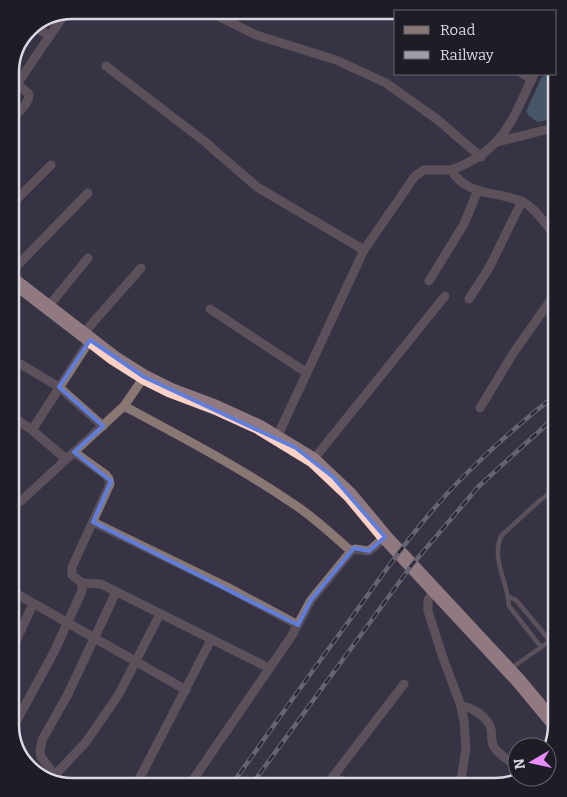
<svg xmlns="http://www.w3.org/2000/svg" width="567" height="797" font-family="Bitter,serif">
	<rect width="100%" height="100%" fill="#373345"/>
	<!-- water -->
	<polygon fill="#568090" points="549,74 557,79 557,118 538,122 529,116 526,111 542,77"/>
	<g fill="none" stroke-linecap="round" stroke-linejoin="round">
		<!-- lane -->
		<g stroke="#897773" stroke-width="4.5">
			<polyline points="509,597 516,600 550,641"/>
			<path d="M 541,647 L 509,606 C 508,583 491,559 501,536 L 539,501 L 557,488"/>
			<polyline points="510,669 557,636"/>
		</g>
		<!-- street -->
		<g stroke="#897773" stroke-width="9">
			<polyline points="206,10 256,35 336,60 386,83 438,120 481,157"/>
			<polyline points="420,10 423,11"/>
			<polyline points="32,25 50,36"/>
			<polyline points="106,66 204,141 257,187 364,250"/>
			<polyline points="556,71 557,71"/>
			<polyline points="523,74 532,79"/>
			<polyline points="17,84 66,12"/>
			<path d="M 10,120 C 18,112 29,105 29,94 L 17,84 L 10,80"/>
			<polyline points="497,142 557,127"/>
			<path d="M 451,170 C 504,151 512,120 534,74"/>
			<polyline points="10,206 51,165"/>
			<polyline points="10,273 88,193"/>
			<polyline points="429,281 464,224 478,190"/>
			<polyline points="10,299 18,285"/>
			<polyline points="469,299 489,268 522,201"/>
			<polyline points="48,307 88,258"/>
			<polyline points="210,309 307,373"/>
			<polyline points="82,335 141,268"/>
			<polyline points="12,359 59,387 103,426"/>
			<path d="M 124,406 C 180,436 237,466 289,501 C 312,515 331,534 351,551"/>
			<polyline points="480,408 514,352 557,291"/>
			<polyline points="10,415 32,430 66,459"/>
			<polyline points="32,430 90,340"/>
			<path d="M 277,437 L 364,250 L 415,176 L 424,170 L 451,170 C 469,198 496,190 523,202 C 536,208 547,227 557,238"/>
			<polyline points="313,460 445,296"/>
			<polyline points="10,504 21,501 124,406 144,377"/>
			<polyline points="93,522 227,587 298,625"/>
			<polyline points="82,583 101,584 269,668"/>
			<polyline points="435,589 428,600 428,611 443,658 461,706 464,721 466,748 460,787"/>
			<polyline points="10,590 186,690"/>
			<polyline points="10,654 33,604"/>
			<path d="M 461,706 C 472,707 488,717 491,729 C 492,734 491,740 493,745 C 497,754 510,761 517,766"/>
			<polyline points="11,731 54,652 82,591 82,583 72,575 72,567 110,484 109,479 106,475 74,452"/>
			<polyline points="55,775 86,742 119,694 160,614"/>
			<polyline points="333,778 362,787"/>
			<polyline points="63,785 41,757 40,751 42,740 67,696 116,592"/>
			<polyline points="135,787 211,640"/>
			<polyline points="188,787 291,637 311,600 351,551 355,549 369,551 385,537"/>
			<polyline points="325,787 404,684"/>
		</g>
		<!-- highway -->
		<polyline stroke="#fdd1c6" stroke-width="15" points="10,278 114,358 144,377 170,390 215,407 259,427 313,460 350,495 385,537 518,680 557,727"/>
		<!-- rail casing -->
		<g stroke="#a09dab" stroke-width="4.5">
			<g id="rail">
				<path d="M 230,787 C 271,730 310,673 352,617 C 388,567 424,515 468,472 C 496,444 526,418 557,394"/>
				<polyline points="250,787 411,566 479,486 546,425 557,416"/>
			</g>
		</g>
		<!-- rail -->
		<use href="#rail" stroke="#1e1c24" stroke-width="2.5" stroke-dasharray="8" stroke-linecap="butt"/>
	</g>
	<!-- marked area -->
	<path d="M0 0H567V797H0ZM 90,340 L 144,377 L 296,448 L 333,477 L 385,537 L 369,551 L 354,548 L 311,600 L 298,625 L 93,522 L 111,481 L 74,452 L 103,426 L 59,387 Z" fill="#373345" fill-opacity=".55" fill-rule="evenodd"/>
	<path fill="none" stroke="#5f7edc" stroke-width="4" stroke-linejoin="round" d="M 90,340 L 144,377 L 296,448 L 333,477 L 385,537 L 369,551 L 354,548 L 311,600 L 298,625 L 93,522 L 111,481 L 74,452 L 103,426 L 59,387 Z"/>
	<!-- crop -->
	<path d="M0 0H567V797H0ZM72 19H495A53 53 0 0 1 548 72V725A53 53 0 0 1 495 778H72A53 53 0 0 1 19 725V72A53 53 0 0 1 72 19Z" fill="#1e1c24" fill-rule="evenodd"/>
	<path fill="none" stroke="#dad8e3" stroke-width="2.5" d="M72 19H495A53 53 0 0 1 548 72V725A53 53 0 0 1 495 778H72A53 53 0 0 1 19 725V72A53 53 0 0 1 72 19Z"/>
	<!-- legend -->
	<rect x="394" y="10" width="162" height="65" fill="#1e1c24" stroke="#696770"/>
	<rect x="404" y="26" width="25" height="8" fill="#897773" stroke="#696770"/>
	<text x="440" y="35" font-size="15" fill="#dad8e3">Road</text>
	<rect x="404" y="51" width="25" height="8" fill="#a09dab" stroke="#696770"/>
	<text x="440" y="60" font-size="15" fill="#dad8e3">Railway</text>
	<!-- north arrow -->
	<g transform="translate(532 762) rotate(261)"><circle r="24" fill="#1e1c24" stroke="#696770"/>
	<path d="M0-4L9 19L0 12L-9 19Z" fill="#ea8dfc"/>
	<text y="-8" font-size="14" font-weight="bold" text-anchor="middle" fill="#dad8e3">N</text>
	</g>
</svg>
